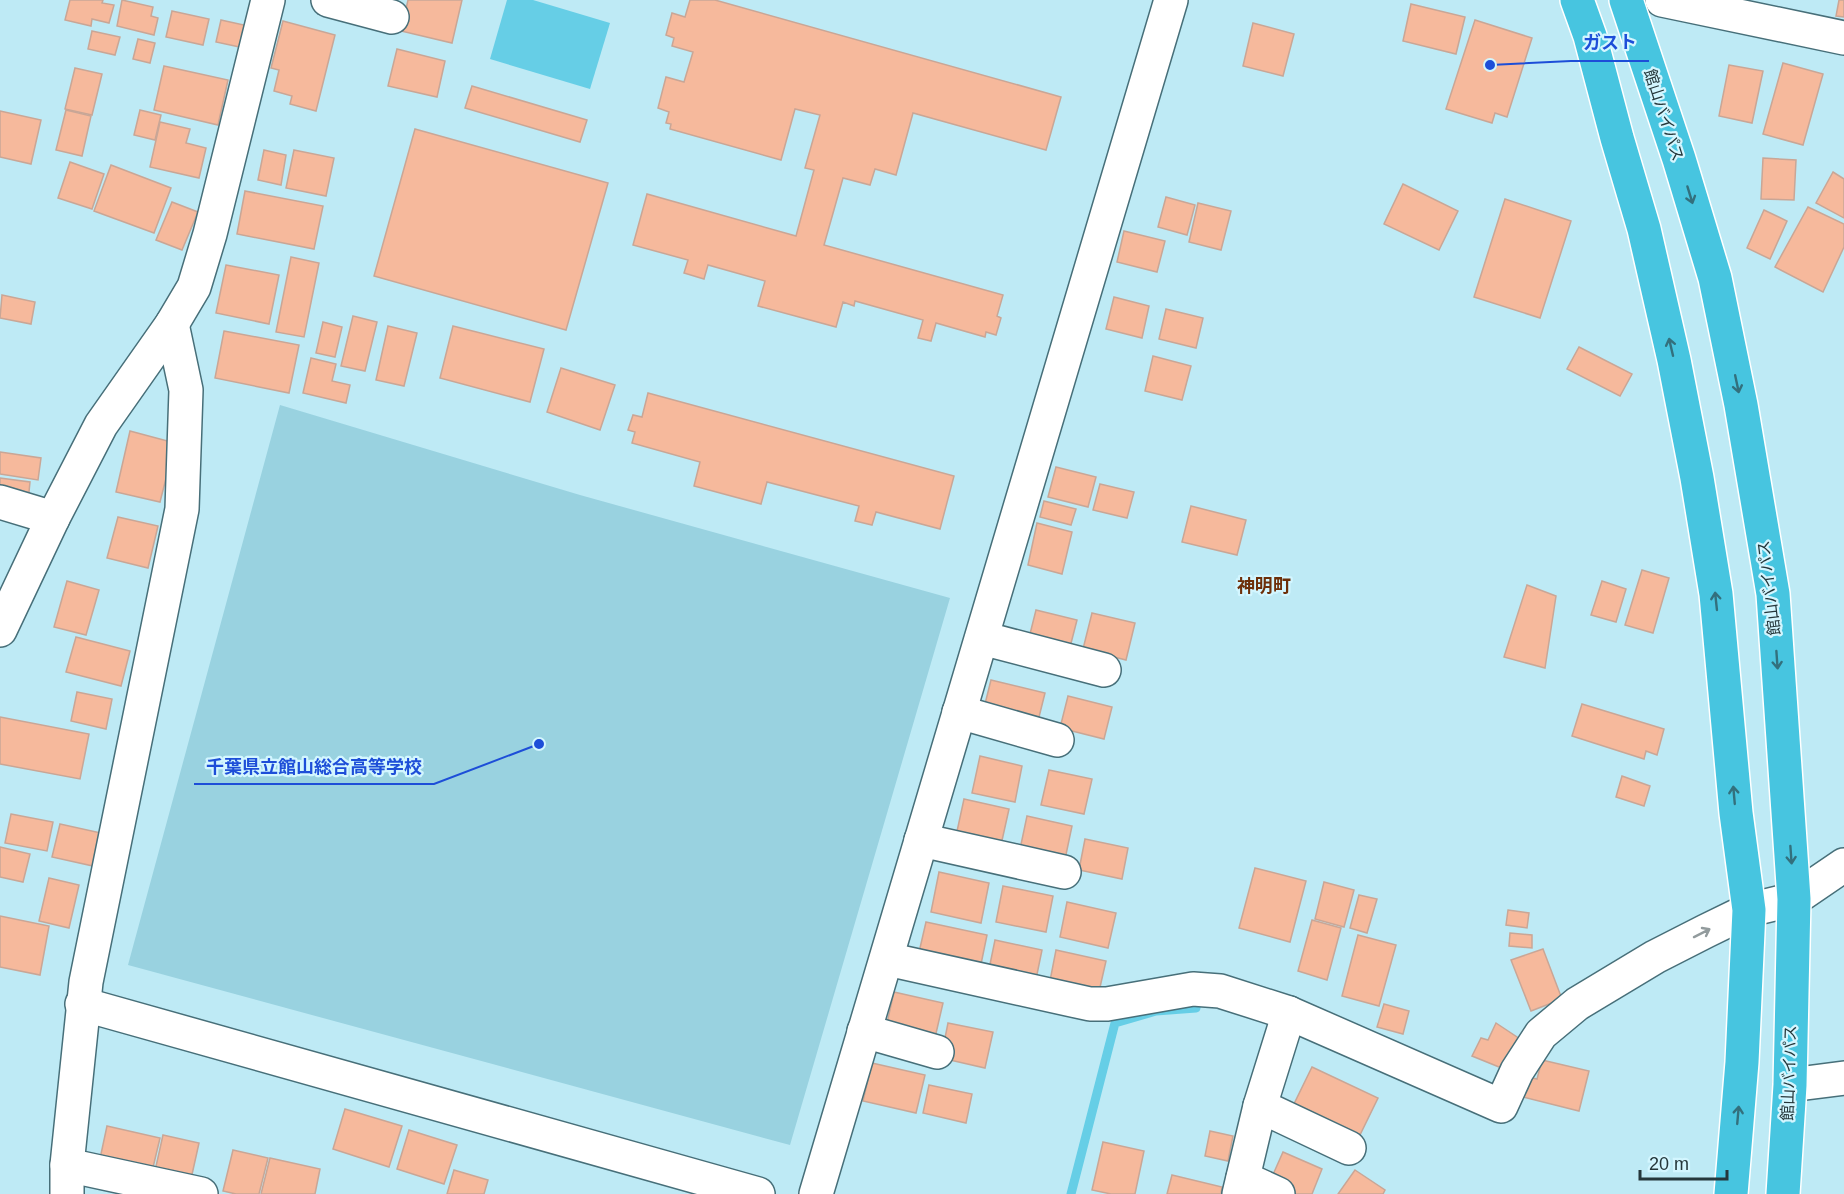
<svg xmlns="http://www.w3.org/2000/svg" width="1844" height="1194" font-family="Arial,'Noto Sans JP',sans-serif">
	<rect width="100%" height="100%" fill="#beeaf5"/>
	<!-- green -->
	<polygon fill="#99d2e0" points="280,405 580,495 950,598 790,1145 128,965"/>
	<!-- water -->
	<polygon fill="#66cee6" points="507,0 533,0 610,23 590,89 490,59"/>
	<g fill="none" stroke-linecap="round" stroke-linejoin="round">
		<!-- stream -->
		<polyline stroke="#66cee6" stroke-width="9" points="1071,1194 1115,1023 1156,1011 1196,1008 1197,1000"/>
	</g>
	<!-- building -->
	<g fill="#f6b99c" stroke="#c9a696" stroke-width="1.5">
		<polygon points="70,0 103,0 102,3 114,5 109,23 92,19 91,26 65,20"/>
		<polygon points="122,0 153,7 151,16 158,18 154,35 117,26"/>
		<polygon points="408,0 462,0 452,43 401,31"/>
		<polygon points="690,0 715,0 1061,97 1046,150 913,113 896,175 875,169 870,185 843,178 824,245 1003,295 997,316 1001,318 996,335 986,332 985,337 936,323 931,341 918,338 923,320 855,301 854,306 843,302 836,327 758,306 765,281 708,265 704,279 684,273 688,260 633,245 647,194 796,236 814,170 805,168 820,115 795,109 781,160 670,129 671,124 666,123 669,112 658,108 666,77 684,82 693,52 672,46 674,38 666,35 672,13 685,17"/>
		<polygon points="1839,0 1844,0 1844,17 1836,16"/>
		<polygon points="1411,4 1465,17 1456,54 1403,41"/>
		<polygon points="172,11 209,19 203,45 166,37"/>
		<polygon points="221,20 253,27 249,49 216,42"/>
		<polygon points="1475,20 1532,38 1507,117 1495,113 1492,123 1446,109"/>
		<polygon points="283,21 335,35 316,111 290,104 292,96 274,91 279,70 271,68"/>
		<polygon points="1253,23 1294,34 1283,76 1243,66"/>
		<polygon points="92,31 120,37 115,55 88,49"/>
		<polygon points="138,39 155,43 150,63 133,59"/>
		<polygon points="397,49 445,61 437,97 388,86"/>
		<polygon points="1783,63 1823,74 1803,145 1763,134"/>
		<polygon points="1729,65 1763,71 1752,123 1719,116"/>
		<polygon points="164,66 228,80 218,125 154,110"/>
		<polygon points="75,68 102,74 92,115 65,109"/>
		<polygon points="472,86 587,120 580,142 465,108"/>
		<polygon points="66,110 91,116 82,156 56,150"/>
		<polygon points="140,110 161,115 155,140 134,135"/>
		<polygon points="0,111 41,120 31,164 0,157"/>
		<polygon points="160,122 190,129 186,143 206,148 199,178 150,167"/>
		<polygon points="415,129 608,183 566,330 374,276"/>
		<polygon points="264,150 286,155 281,185 258,180"/>
		<polygon points="294,150 334,158 326,196 286,188"/>
		<polygon points="1763,158 1796,160 1794,200 1761,199"/>
		<polygon points="70,162 104,174 92,209 58,198"/>
		<polygon points="111,165 171,188 154,233 94,211"/>
		<polygon points="1833,172 1844,179 1844,218 1816,203"/>
		<polygon points="1403,184 1458,211 1439,250 1384,224"/>
		<polygon points="245,191 323,206 314,249 237,234"/>
		<polygon points="1166,197 1195,205 1187,235 1158,227"/>
		<polygon points="1505,199 1571,221 1540,318 1474,297"/>
		<polygon points="172,202 198,212 182,250 156,240"/>
		<polygon points="1198,203 1231,211 1221,250 1189,242"/>
		<polygon points="1808,207 1844,224 1844,247 1823,292 1775,267"/>
		<polygon points="1764,210 1787,221 1770,259 1747,248"/>
		<polygon points="1124,231 1165,241 1157,272 1117,262"/>
		<polygon points="291,257 319,263 304,337 276,332"/>
		<polygon points="226,265 279,275 269,324 216,313"/>
		<polygon points="2,295 35,302 31,324 0,318"/>
		<polygon points="1114,297 1149,306 1142,338 1106,329"/>
		<polygon points="1166,309 1203,318 1196,348 1159,339"/>
		<polygon points="353,316 377,322 365,371 341,366"/>
		<polygon points="323,322 342,327 335,357 316,353"/>
		<polygon points="388,326 417,333 404,386 376,380"/>
		<polygon points="453,326 544,349 530,402 440,378"/>
		<polygon points="224,331 299,345 289,393 215,378"/>
		<polygon points="1579,347 1632,374 1620,396 1567,369"/>
		<polygon points="1153,356 1191,366 1182,400 1145,391"/>
		<polygon points="311,358 336,364 332,381 350,385 346,403 303,393"/>
		<polygon points="561,368 615,385 600,430 547,412"/>
		<polygon points="648,393 954,476 940,529 876,512 872,525 855,521 859,506 767,482 761,504 694,486 700,462 632,443 635,432 628,430 633,415 642,417"/>
		<polygon points="130,431 175,443 160,502 116,492"/>
		<polygon points="0,452 41,458 38,480 0,474"/>
		<polygon points="1056,467 1096,477 1088,507 1048,497"/>
		<polygon points="0,478 30,482 28,502 0,499"/>
		<polygon points="1100,484 1134,492 1127,518 1093,510"/>
		<polygon points="1044,501 1076,509 1071,525 1040,517"/>
		<polygon points="1191,506 1246,520 1237,555 1182,542"/>
		<polygon points="118,517 158,526 148,568 107,558"/>
		<polygon points="1037,523 1072,532 1062,574 1028,565"/>
		<polygon points="1642,570 1669,578 1653,633 1625,625"/>
		<polygon points="67,581 99,590 86,635 54,627"/>
		<polygon points="1602,581 1626,589 1616,622 1591,615"/>
		<polygon points="1527,585 1556,596 1545,668 1504,657"/>
		<polygon points="1036,610 1077,620 1068,655 1027,646"/>
		<polygon points="1092,613 1135,623 1126,660 1083,649"/>
		<polygon points="76,637 130,651 121,686 66,672"/>
		<polygon points="991,680 1045,693 1037,725 983,712"/>
		<polygon points="77,692 112,699 106,729 71,721"/>
		<polygon points="1068,696 1112,707 1104,739 1060,728"/>
		<polygon points="1582,704 1664,729 1657,755 1646,751 1644,759 1572,736"/>
		<polygon points="0,717 89,734 80,779 0,764"/>
		<polygon points="980,756 1022,766 1015,802 972,793"/>
		<polygon points="1049,770 1092,779 1084,814 1041,805"/>
		<polygon points="1622,776 1650,786 1644,806 1616,797"/>
		<polygon points="964,799 1009,809 1001,845 956,836"/>
		<polygon points="11,814 53,822 47,851 5,843"/>
		<polygon points="1027,816 1072,826 1064,864 1019,854"/>
		<polygon points="60,824 101,833 93,866 52,857"/>
		<polygon points="1085,839 1128,848 1122,879 1079,870"/>
		<polygon points="0,847 30,854 23,882 0,877"/>
		<polygon points="1255,868 1306,881 1290,942 1239,928"/>
		<polygon points="939,872 989,883 981,923 931,912"/>
		<polygon points="49,878 79,885 69,928 39,921"/>
		<polygon points="1324,882 1354,890 1344,927 1315,919"/>
		<polygon points="1003,886 1053,896 1046,932 996,922"/>
		<polygon points="1359,895 1377,899 1367,933 1350,928"/>
		<polygon points="1067,902 1116,913 1108,948 1060,937"/>
		<polygon points="1508,910 1529,913 1527,928 1506,925"/>
		<polygon points="0,916 49,926 40,975 0,967"/>
		<polygon points="1312,920 1341,928 1327,980 1298,971"/>
		<polygon points="926,922 987,935 979,974 917,961"/>
		<polygon points="1510,933 1532,935 1532,948 1509,946"/>
		<polygon points="1358,935 1396,945 1379,1006 1342,996"/>
		<polygon points="995,940 1042,950 1034,989 987,979"/>
		<polygon points="1543,949 1562,999 1531,1011 1511,960"/>
		<polygon points="1056,950 1106,961 1098,996 1049,986"/>
		<polygon points="894,992 943,1003 934,1042 885,1032"/>
		<polygon points="1384,1004 1409,1011 1403,1034 1377,1027"/>
		<polygon points="948,1023 993,1032 985,1068 941,1058"/>
		<polygon points="1496,1023 1520,1039 1504,1069 1472,1056 1481,1038 1488,1040"/>
		<polygon points="1542,1060 1589,1071 1579,1111 1519,1096 1524,1076 1537,1079"/>
		<polygon points="872,1063 925,1075 916,1113 863,1101"/>
		<polygon points="1312,1067 1378,1098 1358,1139 1292,1108"/>
		<polygon points="929,1085 972,1094 966,1123 923,1113"/>
		<polygon points="345,1109 402,1126 389,1167 333,1149"/>
		<polygon points="107,1126 160,1138 150,1180 98,1168"/>
		<polygon points="409,1130 457,1145 444,1184 397,1169"/>
		<polygon points="1210,1131 1233,1136 1228,1161 1205,1156"/>
		<polygon points="163,1135 199,1143 191,1179 155,1171"/>
		<polygon points="1103,1142 1144,1151 1135,1194 1111,1194 1092,1190"/>
		<polygon points="233,1150 268,1158 259,1194 236,1194 223,1191"/>
		<polygon points="1283,1152 1322,1169 1312,1194 1288,1194 1268,1186"/>
		<polygon points="270,1158 320,1169 315,1194 261,1194"/>
		<polygon points="454,1170 488,1180 484,1194 447,1194"/>
		<polygon points="1355,1170 1385,1190 1383,1194 1338,1194"/>
		<polygon points="1172,1175 1222,1187 1221,1194 1167,1194"/>
	</g>
	<g fill="none" stroke-linecap="round" stroke-linejoin="round">
		<!-- minor casing -->
		<g stroke="#476f79" stroke-width="36">
			<g id="minor">
				<polyline points="328,0 392,17"/>
				<polyline points="1662,0 1844,38"/>
				<polyline points="0,502 53,518"/>
				<polyline points="0,630 53,518 101,425 172,324 194,287 210,234 268,0"/>
				<polyline points="982,638 1104,670"/>
				<polyline points="959,712 1057,740"/>
				<polyline points="921,840 1064,872"/>
				<polyline points="887,959 1090,1004 1107,1004 1193,989 1220,991 1289,1013 1501,1106 1517,1071 1541,1034 1577,1004 1655,957 1706,931 1749,910 1794,899 1844,865"/>
				<polyline points="82,1004 758,1194"/>
				<polyline points="864,1031 937,1052"/>
				<polyline points="1790,1085 1844,1078"/>
				<polyline points="1260,1106 1349,1148"/>
				<polyline points="67,1165 201,1194"/>
				<polyline points="1243,1178 1278,1194"/>
				<polyline points="67,1194 67,1165 86,982 182,509 186,390 172,324"/>
				<polyline points="816,1194 1171,0"/>
				<polyline points="1239,1194 1260,1106 1289,1013"/>
			</g>
		</g>
		<!-- highway casing -->
		<g stroke="#fff" stroke-width="36">
			<g id="highway">
				<polyline points="1577,0 1590,36 1617,138 1644,229 1674,360 1697,478 1716,594 1736,813 1749,910 1742,1062 1731,1194"/>
				<polyline points="1626,0 1679,159 1715,278 1741,405 1773,594 1794,899 1790,1085 1783,1194"/>
			</g>
		</g>
		<!-- minor -->
		<use href="#minor" stroke="#fff" stroke-width="33"/>
		<!-- highway -->
		<use href="#highway" stroke="#47c5e0" stroke-width="33"/>
	</g>
	<!-- one-way arrows -->
	<defs><path id="oneway-shaft" d="M-6 0H5M1.5-3L5.5 0L1.5 3" fill="none" stroke-width="1.6" stroke-linecap="round" stroke-linejoin="round" transform="scale(1.5)"/></defs>
	<g stroke="#33707d">
		<use href="#oneway-shaft" transform="translate(1690 195) rotate(73)"/>
		<use href="#oneway-shaft" transform="translate(1671 347) rotate(-103)"/>
		<use href="#oneway-shaft" transform="translate(1737 384) rotate(78)"/>
		<use href="#oneway-shaft" transform="translate(1716 601) rotate(-96)"/>
		<use href="#oneway-shaft" transform="translate(1777 660) rotate(86)"/>
		<use href="#oneway-shaft" transform="translate(1734 795) rotate(-95)"/>
		<use href="#oneway-shaft" transform="translate(1791 855) rotate(86)"/>
		<use href="#oneway-shaft" transform="translate(1738 1115) rotate(-85)"/>
	</g>
	<use stroke="#929b9d" href="#oneway-shaft" transform="translate(1702 933) rotate(-27)"/>
	<g text-anchor="middle" dominant-baseline="central" stroke-width="4.5" stroke-linejoin="round" paint-order="stroke">
		<!-- street labels -->
		<g font-size="16" fill="#25373b" stroke="#d3f6ff">
			<text transform="translate(1664 115) rotate(72)">館山バイパス</text>
			<text transform="translate(1769 588) rotate(-97)">館山バイパス</text>
			<text transform="translate(1789 1073) rotate(-88)">館山バイパス</text>
		</g>
		<!-- neighbourhood labels -->
		<g font-size="18" font-weight="bold" fill="#6d2f09" stroke="#d3f6ff">
			<text x="1264" y="586">神明町</text>
		</g>
	</g>
	<!-- callouts -->
	<path fill="none" stroke="#1d4ed8" stroke-width="2" d="M1490 65L1571 61H1649M539 744L434 784H194"/>
	<g fill="#1d4ed8" stroke="#d3f6ff" stroke-width="2">
		<circle cx="1490" cy="65" r="6"/>
		<circle cx="539" cy="744" r="6"/>
	</g>
	<g font-size="18" text-anchor="middle" font-weight="bold" fill="#1d4ed8" stroke="#d3f6ff" stroke-width="4.5" stroke-linejoin="round" paint-order="stroke">
		<text x="1610" y="49">ガスト</text>
		<text x="314" y="773">千葉県立館山総合高等学校</text>
	</g>
	<!-- scale -->
	<path d="M1640 1170v9h87v-9" fill="none" stroke="#25373b" stroke-width="3"/>
	<text x="1649" y="1170" font-size="18" fill="#25373b" stroke="#d3f6ff" stroke-width="4.5" paint-order="stroke">20 m</text>
</svg>
